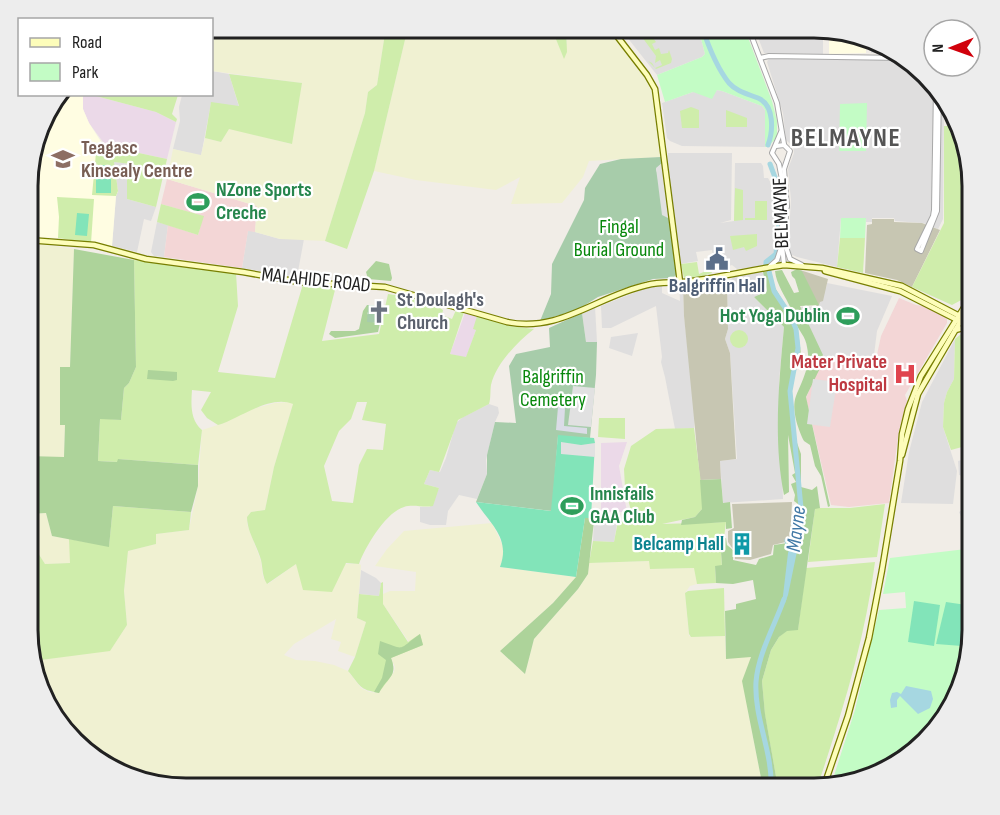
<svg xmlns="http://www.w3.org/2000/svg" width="1000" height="815" font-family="'Sofia Sans Condensed',sans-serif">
	<rect width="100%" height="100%" fill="#f1ede7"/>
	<!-- residential -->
	<g fill="#dfdede">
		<polygon points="619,27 698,27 705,54 702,57 657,75"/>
		<polygon points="754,27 823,27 823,54 764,53"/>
		<polygon points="871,38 875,39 898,54 871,53"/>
		<polygon points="769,58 907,60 926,73 944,99 943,219 938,229 923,223 895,221 894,218 872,218 872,222 866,222 866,219 841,218 837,267 797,257 790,254 788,249 791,200 788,169 794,153 793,146 786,140 783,113 767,62"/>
		<polygon points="212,71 229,74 239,107 211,103 201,156 173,149 180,121 179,107 182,95 212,94"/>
		<polygon points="717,90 722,91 762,106 765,110 765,147 682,146 670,141 667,138 662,103 693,92 714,93"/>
		<polygon points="668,153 732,153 731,220 720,223 734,221 735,163 761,163 763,166 764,178 768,178 773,187 776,257 762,266 737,269 732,265 716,270 712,250 696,252 698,261 680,264 667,164"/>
		<polygon points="114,162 132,164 132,179 127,179 127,199 156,207 151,221 144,219 137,252 112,246 116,196 118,191"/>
		<polygon points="157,222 168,225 164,257 154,256 151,252"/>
		<polygon points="248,230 280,239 304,239 297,277 242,268"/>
		<polygon points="763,272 768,291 754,297 784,327 779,381 783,499 723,503 720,461 737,459 730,353 725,339 728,329 727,283 736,275"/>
		<polygon points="827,283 892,296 877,331 874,355 867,366 824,360 819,352 800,307 819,306 823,288 826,288"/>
		<polygon points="662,285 662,293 680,301 679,285 683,285 684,315 695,416 694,428 675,429 665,377 661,362 662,357 656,306 611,328 602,328 601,306 651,286"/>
		<polygon points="595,306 597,342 586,342 582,313"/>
		<polygon points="638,333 632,356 609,348 611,337"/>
		<polygon points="955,339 954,379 947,392 944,403 943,427 957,471 953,504 901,503 909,452 922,402"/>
		<polygon points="489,404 498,407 499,413 495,422 486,460 487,474 477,499 459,495 448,511 446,525 430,525 420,522 420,507 430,507 439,488 424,484 430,470 440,472 446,458 456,423 463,417"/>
		<polygon points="973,457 973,486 966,487 966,477 959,475 958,461"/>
		<polygon points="971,504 973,505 973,543 959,512"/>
		<polygon points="594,521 617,524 614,542 593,541"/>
		<polygon points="361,570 376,578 381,583 379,596 359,594"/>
	</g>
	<!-- commercial -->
	<g fill="#f3d6d6">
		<polygon points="167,179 257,206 255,232 248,231 242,268 164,257 168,225 198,235 203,216 161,204"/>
		<polygon points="899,298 916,305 929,307 941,314 947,319 947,323 905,395 907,401 899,430 889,503 849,507 831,505 806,398 823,358 867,366 875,364 881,336"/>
	</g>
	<!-- industrial -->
	<g fill="#ebd9e8">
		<polygon points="83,95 92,95 156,112 176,122 167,159 106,146 89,123 83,109"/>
		<polygon points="465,313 477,317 476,330 466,358 450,354"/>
		<polygon points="627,442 619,466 627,512 601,512 601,443"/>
	</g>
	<!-- education -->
	<g fill="#fffde2">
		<polygon points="829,28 866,37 866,53 829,54"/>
		<polygon points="58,95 83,95 83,109 89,123 109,154 118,191 116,196 112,246 58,238 28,237 28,164 48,107"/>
	</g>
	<!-- construction -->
	<g fill="#c7c6b2">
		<polygon points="872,219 894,219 894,222 922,223 940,230 912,287 897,280 865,273 867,225 872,224"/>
		<polygon points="800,270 828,279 823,301 820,302 818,309"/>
		<polygon points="723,280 727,283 728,329 725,339 730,353 736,459 720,461 721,479 700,480 684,316 683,285"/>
		<polygon points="792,502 790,541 773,545 771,554 750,560 735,559 735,552 728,542 728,531 734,528 732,504"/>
	</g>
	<!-- farmland -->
	<g fill="#f0f1d2">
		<polygon points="212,27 386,27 377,85 368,92 365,113 325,241 280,239 255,232 257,206 167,179 173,149 201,155 205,138 221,142 229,128 291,144 302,83 212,71"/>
		<polygon points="408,27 551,27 564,58 567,42 566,27 609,27 647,76 655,96 661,157 589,161 583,177 562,203 511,204 520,177 496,190 416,180 374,171"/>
		<polygon points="32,243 74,249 70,368 60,368 60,424 65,425 64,458 28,456 28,282 35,265"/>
		<polygon points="290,402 293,404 274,467 265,510 251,512 247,517 247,524 261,561 263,577 268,584 296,564 359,564 361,565 357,618 366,622 355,657 338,651 341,642 331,639 336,619 294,644 284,655 296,660 315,661 334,665 348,671 361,688 369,692 379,693 386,681 394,672 395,667 391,658 416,646 409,642 383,604 383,594 390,591 415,591 416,572 375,566 387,549 404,531 492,523 503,546 503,558 500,567 576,577 553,603 500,651 525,674 534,639 578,589 588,574 589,563 650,561 650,569 695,568 697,584 690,586 685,593 689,636 693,637 725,636 726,659 751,656 748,712 763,788 639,788 631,780 630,788 175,788 125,776 74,742 43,699 33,661 110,650 127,625 124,591 128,551 156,544 156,534 189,530 198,486 202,430 224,423 248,410 275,403"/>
		<polygon points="46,513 52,536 69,539 71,563 45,564 38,553 28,553 28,514"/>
	</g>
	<!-- grass -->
	<g fill="#cfedab" fill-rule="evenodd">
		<polygon points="386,27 408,27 374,171 347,249 325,241 365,113 368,92 377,85"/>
		<polygon points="551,27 566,27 567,52 564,59"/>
		<polygon points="636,27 649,29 650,33 657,31 651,35 656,42 652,44 655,50 659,48 661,54 668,53 669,50 672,59 671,63 656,69 648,61 652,63 655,68 662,65 660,60 655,63 656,56 642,37 646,33 639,32 636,29 633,31"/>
		<polygon points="229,74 302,83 292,144 229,129 221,142 205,138 211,102 239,106"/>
		<polygon points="92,95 178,95 172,114 177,119 176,122 156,112"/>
		<polygon points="691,107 699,110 699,128 682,128 680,111"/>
		<polygon points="950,108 961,125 973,186 973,278 965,298 952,305 912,287 944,223 944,126 947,126"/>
		<polygon points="726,110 747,118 747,127 726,127"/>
		<polygon points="106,146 167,159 156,207 127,199 127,179 132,179 131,164 114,162 118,191 116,196 92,195 96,153"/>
		<polygon points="735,188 743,190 743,220 734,221"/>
		<polygon points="57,197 94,199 91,243 58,238 59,217"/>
		<polygon points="755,201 767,201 767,220 745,220 745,218 755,218"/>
		<polygon points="161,204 204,216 198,235 157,222"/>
		<polygon points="757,234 757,246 746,251 744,247 733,250 730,236"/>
		<polygon points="840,238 865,238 863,273 837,267"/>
		<path d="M 134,260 L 236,273 L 238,306 L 218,372 L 275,378 L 303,284 L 336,286 L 322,341 L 379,334 L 388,294 L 408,297 L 440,308 L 443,310 L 442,315 L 452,319 L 456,310 L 464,312 L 450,354 L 466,357 L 476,330 L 473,329 L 477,316 L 510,326 L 534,329 C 517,342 496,364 491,385 C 490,391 491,398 489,404 L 458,420 L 439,472 L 430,470 L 424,484 L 439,488 L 433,506 C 424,508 413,504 404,507 C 386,512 365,547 359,564 L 346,563 L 332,592 L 303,590 L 296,564 L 267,584 C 262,576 263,569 261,560 C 257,545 247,532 247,517 L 251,512 L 265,510 L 274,467 L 293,404 C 270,394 239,419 218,425 L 207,418 L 201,410 L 211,392 L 192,390 C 191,404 190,420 202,430 L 198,465 L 118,459 L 118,462 L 98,461 L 100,418 L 121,420 L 124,388 L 129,383 L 136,367 ZM 357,402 L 367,402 L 362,420 L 386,424 L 383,450 L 367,449 L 359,465 L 353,503 L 332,501 L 324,466 L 339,431 L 351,419 Z"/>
		<polygon points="697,262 699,274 710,269 712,273 699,277 684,278 681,264"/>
		<circle cx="739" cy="339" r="9"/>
		<polygon points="966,330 973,334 973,444 951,450 943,427 944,403 947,392 954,379 955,339"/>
		<polygon points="599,418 625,418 625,439 598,437"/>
		<polygon points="694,428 702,491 702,509 695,517 662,524 726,522 724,538 720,539 722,566 715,566 716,583 697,584 694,568 650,569 649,561 589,563 593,541 614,542 618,521 634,522 625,488 624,469 631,446 656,429"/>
		<polygon points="885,504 877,557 808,562 815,508 850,508"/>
		<polygon points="113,506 191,512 189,530 156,534 156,544 128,551 124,591 127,625 110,651 33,661 27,640 28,553 38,553 45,564 70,563 69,539 109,546"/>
		<path d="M 875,562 C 865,640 842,713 817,788 L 778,788 L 765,715 L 762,681 L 771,650 L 779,637 L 787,630 L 798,629 L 806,568 Z"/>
		<path d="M 383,582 L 383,604 L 408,642 L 420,634 L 423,645 L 391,658 C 398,675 388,678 379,693 C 358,689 362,687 348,671 L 355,657 L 366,622 L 357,618 L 359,594 L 379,596 L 381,583 Z"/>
		<polygon points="724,588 725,636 691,637 689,634 685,593 688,591"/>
	</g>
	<!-- forest -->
	<g fill="#add39a">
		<polygon points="74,249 134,260 136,367 129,383 124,388 121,420 100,419 98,461 117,462 118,459 198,465 198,486 191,512 113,506 109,547 52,536 46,513 28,514 28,456 64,457 65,425 60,425 60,367 70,367"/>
		<polygon points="376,261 389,264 392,278 391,281 368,279 366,272"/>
		<path d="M 797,269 L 802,271 L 819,305 L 800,306 L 823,355 L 823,362 L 806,397 L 830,506 L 828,507 L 821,476 L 815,466 L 810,445 L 804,441 C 798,429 791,409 796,396 C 803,379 811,365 807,347 C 806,337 799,331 795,322 C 793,318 793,313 791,309 C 786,297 776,284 775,271 L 782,270 L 794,293 L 799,292 L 795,279 L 792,276 L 791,272 Z"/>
		<path d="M 770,271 L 774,286 L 786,306 L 789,318 L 797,329 L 799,339 L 801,354 L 792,374 L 791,426 L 801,454 L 801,487 L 812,490 L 817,486 L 820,508 L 815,509 L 798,630 L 787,631 L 779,637 L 771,650 L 762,681 L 765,714 L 778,788 L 763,788 L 742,681 L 751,657 L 726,659 L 725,611 L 736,609 L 736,604 L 756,599 L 753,580 L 733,584 L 716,583 L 715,566 L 722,565 L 720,539 L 726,538 L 727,545 L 733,550 L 733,560 L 756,565 L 759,559 L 773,555 L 774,545 L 794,542 L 798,504 L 794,501 L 795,495 L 791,484 L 796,482 L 792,475 L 795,473 L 788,435 L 789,492 L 784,495 C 773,440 779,382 784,327 L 754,297 L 767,291 L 763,272 Z"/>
		<polygon points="367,305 372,305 373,307 367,313 372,322 380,323 378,332 335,338 329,334 331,331 355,331 359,329 363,311"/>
		<polygon points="148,370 177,372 177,380 173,381 147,379"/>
		<polygon points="721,479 723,503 730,502 732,528 726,529 726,522 681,525 682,520 695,517 702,509 700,480"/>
		<polygon points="585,518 591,518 594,521 588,574 578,589 534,639 525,674 500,651 553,603 576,577"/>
		<path d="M 420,634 L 423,645 L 391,658 C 398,677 388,676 379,693 L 374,692 L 382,678 L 386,660 L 378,654 L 380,641 C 407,650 396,651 420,634 Z"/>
	</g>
	<!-- cemetery -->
	<g fill="#a7ccaa">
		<polygon points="661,157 662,163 656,169 670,219 677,274 673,278 653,279 598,297 577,310 540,321 551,294 552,264 584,200 585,188 600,164 621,159"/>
		<polygon points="368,305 378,305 384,308 381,323 367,322"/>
		<polygon points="582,313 586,342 597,342 596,375 590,438 558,436 552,511 476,502 487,474 487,455 495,422 516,423 509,366 516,354 550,347 549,328"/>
	</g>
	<!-- park -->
	<g fill="#c3fcc5">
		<polygon points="698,27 744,27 772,101 777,121 777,137 769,146 765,147 765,110 762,106 722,91 717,90 712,99 693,92 665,102 657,75 702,57 705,54"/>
		<polygon points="867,103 866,151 839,151 840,104"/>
		<polygon points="841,218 866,218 865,238 840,238"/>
		<polygon points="966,549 969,554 965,568 973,570 973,626 957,699 927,741 875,776 831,785 855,710 879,610 906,608 905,592 883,594 890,558"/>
	</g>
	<!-- pitch -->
	<g fill="#82e4b9">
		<rect x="96" y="165" width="15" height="28"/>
		<polygon points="77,213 89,214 87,236 75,235"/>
		<path d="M 558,435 L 594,438 L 595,443 L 591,518 L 585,518 L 576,577 L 500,567 C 511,538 490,524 476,502 L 551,511 Z"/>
		<polygon points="914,601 940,605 934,646 908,642"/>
		<polygon points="946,602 973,606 962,646 936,644"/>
	</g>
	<!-- parking -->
	<g fill="#e1e1e1">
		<polygon points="662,163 670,219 662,215 656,168"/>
		<polygon points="813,379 837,382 830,427 807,424"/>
		<polygon points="573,386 595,388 591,427 568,425"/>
		<polygon points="561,442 581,445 595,443 595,457 561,454"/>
	</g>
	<!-- plaza -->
	<polygon fill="#dbdce7" points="558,407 565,408 564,426 587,428 587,434 556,430"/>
	<!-- water -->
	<g fill="#a6d7e1">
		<polygon points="797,513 800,513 803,520 802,527 788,595 785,603 782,604 788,553 791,543 792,519"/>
		<polygon points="906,686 931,691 933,699 930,708 918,714 900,696 897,700 897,707 891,708 890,700 892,693 897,692 901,694"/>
	</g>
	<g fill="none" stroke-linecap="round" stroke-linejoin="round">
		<!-- stream -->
		<polyline stroke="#a6d7e1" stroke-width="1.5" points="785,540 787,547 790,548"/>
		<!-- river -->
		<g stroke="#a6d7e1" stroke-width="5">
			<path d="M 702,27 C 708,45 717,68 729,83 C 737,92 748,94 758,98 C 775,105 773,132 768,145"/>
			<polyline points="766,264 766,262 776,254 780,210 779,188 770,164"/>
			<polyline points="769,271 774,291 790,315 796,329 798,348 790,391 801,508 800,519"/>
			<path d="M 771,788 C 773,753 754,718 756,682 C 758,654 775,625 784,599"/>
		</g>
		<!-- tertiary casing -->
		<g stroke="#a8a8a8" stroke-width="6">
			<g id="tertiary">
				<polyline points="748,27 777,103 784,144"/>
				<polyline points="760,58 769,56 903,58"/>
				<polyline points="936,87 934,210 933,216 917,249 921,251 937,211 939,92"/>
				<polyline points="781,132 772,153 779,164 784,190 784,210 781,235 784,265"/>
				<polyline points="776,146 784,145 790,151 784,169 787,207"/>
				<polyline points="784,241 790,259 802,265"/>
				<polyline points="784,243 786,215"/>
				<polyline points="770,266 777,260 780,251"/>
			</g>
		</g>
		<!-- secondary casing -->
		<g stroke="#787f00" stroke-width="7">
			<g id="secondary">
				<polyline points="610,27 647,75 655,89 680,282"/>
				<path d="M 28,240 L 94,245 L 146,259 L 243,272 L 299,282 L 385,287 L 507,322 C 560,333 597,296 647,285 C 659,282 671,283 683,282 C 717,278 750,270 784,265 L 822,268 L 902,286 L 973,323"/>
				<polyline points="825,271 900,291 973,328"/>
				<polyline points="970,305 970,313 973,319"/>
				<polyline points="955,330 963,328 972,330"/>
				<polyline points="902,455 918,394 963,317 973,291"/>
				<polyline points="824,786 848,716 869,638 882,570 900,461 902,434 908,409 921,376 970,298"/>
			</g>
		</g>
		<!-- tertiary -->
		<use href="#tertiary" stroke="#fff" stroke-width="4"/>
		<!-- secondary -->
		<use href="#secondary" stroke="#fdfdba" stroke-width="4.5"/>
	</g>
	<!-- icons -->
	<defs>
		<g id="university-bare" transform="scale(1.8)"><path d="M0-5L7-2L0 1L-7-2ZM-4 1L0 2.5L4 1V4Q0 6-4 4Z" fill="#8d6e63" stroke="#fff" stroke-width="2.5" paint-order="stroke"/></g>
		<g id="stadium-bare" transform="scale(1.8)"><path d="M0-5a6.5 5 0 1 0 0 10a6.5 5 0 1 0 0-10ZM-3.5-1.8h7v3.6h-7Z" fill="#2e9e5b" stroke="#fff" stroke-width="2.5" paint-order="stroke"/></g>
		<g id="civic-bare" transform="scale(1.8)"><path d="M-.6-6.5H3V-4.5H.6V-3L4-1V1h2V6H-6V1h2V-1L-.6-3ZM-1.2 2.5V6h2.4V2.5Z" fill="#5c6f8a" stroke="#fff" stroke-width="2.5" paint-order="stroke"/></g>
		<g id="church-bare" transform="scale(1.8)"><path d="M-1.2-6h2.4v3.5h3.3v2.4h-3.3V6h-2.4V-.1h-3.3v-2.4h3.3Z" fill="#6b7280" stroke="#fff" stroke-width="2.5" paint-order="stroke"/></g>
		<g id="hospital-bare" transform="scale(1.8)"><path d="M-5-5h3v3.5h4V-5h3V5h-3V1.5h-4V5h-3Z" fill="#e0444e" stroke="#fff" stroke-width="2.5" paint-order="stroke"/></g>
		<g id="building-bare" transform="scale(1.8)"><path d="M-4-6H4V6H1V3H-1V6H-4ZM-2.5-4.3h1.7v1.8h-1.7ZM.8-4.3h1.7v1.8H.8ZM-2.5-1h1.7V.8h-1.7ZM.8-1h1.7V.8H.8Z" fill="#0f9aa8" stroke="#fff" stroke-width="2.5" paint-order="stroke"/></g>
	</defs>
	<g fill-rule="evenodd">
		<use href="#university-bare" x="63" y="159"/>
		<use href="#stadium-bare" x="198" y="202"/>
		<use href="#civic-bare" x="717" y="259"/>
		<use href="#church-bare" x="379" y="312"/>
		<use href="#stadium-bare" x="848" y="316"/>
		<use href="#hospital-bare" x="905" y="374"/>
		<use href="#stadium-bare" x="572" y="506"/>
		<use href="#building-bare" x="742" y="544"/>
	</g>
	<g text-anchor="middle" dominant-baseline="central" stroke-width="4.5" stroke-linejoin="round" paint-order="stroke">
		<!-- education labels -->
		<g font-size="20" font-weight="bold" fill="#785e54" stroke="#fff" text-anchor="start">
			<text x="81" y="148">Teagasc<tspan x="81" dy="23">Kinsealy Centre</tspan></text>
		</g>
		<!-- leisure labels -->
		<g font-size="20" font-weight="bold" fill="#27864d" stroke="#fff" text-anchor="start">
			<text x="216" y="190">NZone Sports<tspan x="216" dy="23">Creche</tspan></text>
			<text x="830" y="316" text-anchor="end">Hot Yoga Dublin</text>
			<text x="590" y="494">Innisfails<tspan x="590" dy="23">GAA Club</tspan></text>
		</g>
		<!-- street labels -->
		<g font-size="20" fill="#212121" stroke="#fff">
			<text transform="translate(781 213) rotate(-92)">BELMAYNE</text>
			<text transform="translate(316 280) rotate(6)">MALAHIDE ROAD</text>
		</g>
		<!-- park labels -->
		<g font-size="20" fill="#06870a" stroke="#fff">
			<text x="619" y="227">Fingal<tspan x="619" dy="23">Burial Ground</tspan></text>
			<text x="553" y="377">Balgriffin<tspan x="553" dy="23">Cemetery</tspan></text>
		</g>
		<!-- service labels -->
		<g font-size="20" font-weight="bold" fill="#4e5e75" stroke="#fff">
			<text x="717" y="286">Balgriffin Hall</text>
		</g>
		<!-- worship labels -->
		<g font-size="20" font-weight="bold" fill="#5b616d" stroke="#fff" text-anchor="start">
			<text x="397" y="300">St Doulagh's<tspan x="397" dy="23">Church</tspan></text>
		</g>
		<!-- health labels -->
		<g font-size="20" font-weight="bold" fill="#be3a42" stroke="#fff" text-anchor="end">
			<text x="887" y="362">Mater Private<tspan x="887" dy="23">Hospital</tspan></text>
		</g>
		<!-- culture labels -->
		<g font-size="20" font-weight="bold" fill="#0d838f" stroke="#fff" text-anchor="end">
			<text x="724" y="544">Belcamp Hall</text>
		</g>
		<!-- water labels -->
		<g font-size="21" font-style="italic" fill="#4279a6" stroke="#fff">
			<text transform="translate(796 529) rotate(-83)">Mayne</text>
		</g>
		<!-- district labels -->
		<g font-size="26" font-weight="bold" letter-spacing="1.5" fill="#545454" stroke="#fff">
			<text x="846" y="138">BELMAYNE</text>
		</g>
	</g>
	<!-- crop -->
	<path d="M0 0H1000V815H0ZM186 38H814A148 148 0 0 1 962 186V630A148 148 0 0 1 814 778H186A148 148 0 0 1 38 630V186A148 148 0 0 1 186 38Z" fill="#ededed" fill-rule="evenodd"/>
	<path fill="none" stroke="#212121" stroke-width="3" d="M186 38H814A148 148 0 0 1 962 186V630A148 148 0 0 1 814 778H186A148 148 0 0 1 38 630V186A148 148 0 0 1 186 38Z"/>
	<!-- legend -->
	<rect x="18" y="18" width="195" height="78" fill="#ffffff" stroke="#a6a6a6" stroke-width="1.5"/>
	<rect x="30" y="38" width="30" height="9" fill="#fdfdba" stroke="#a6a6a6" stroke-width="1.5"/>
	<text x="72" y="48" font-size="18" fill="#212121">Road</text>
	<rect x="30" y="63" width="30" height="18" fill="#c3fcc5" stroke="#a6a6a6" stroke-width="1.5"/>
	<text x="72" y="78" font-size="18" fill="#212121">Park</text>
	<!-- north arrow -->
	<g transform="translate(952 48) rotate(269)"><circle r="28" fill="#ffffff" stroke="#a6a6a6" stroke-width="1.5"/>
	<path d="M0-4.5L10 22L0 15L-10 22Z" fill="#d1000b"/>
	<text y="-9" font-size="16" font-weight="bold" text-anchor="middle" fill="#212121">N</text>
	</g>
</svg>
